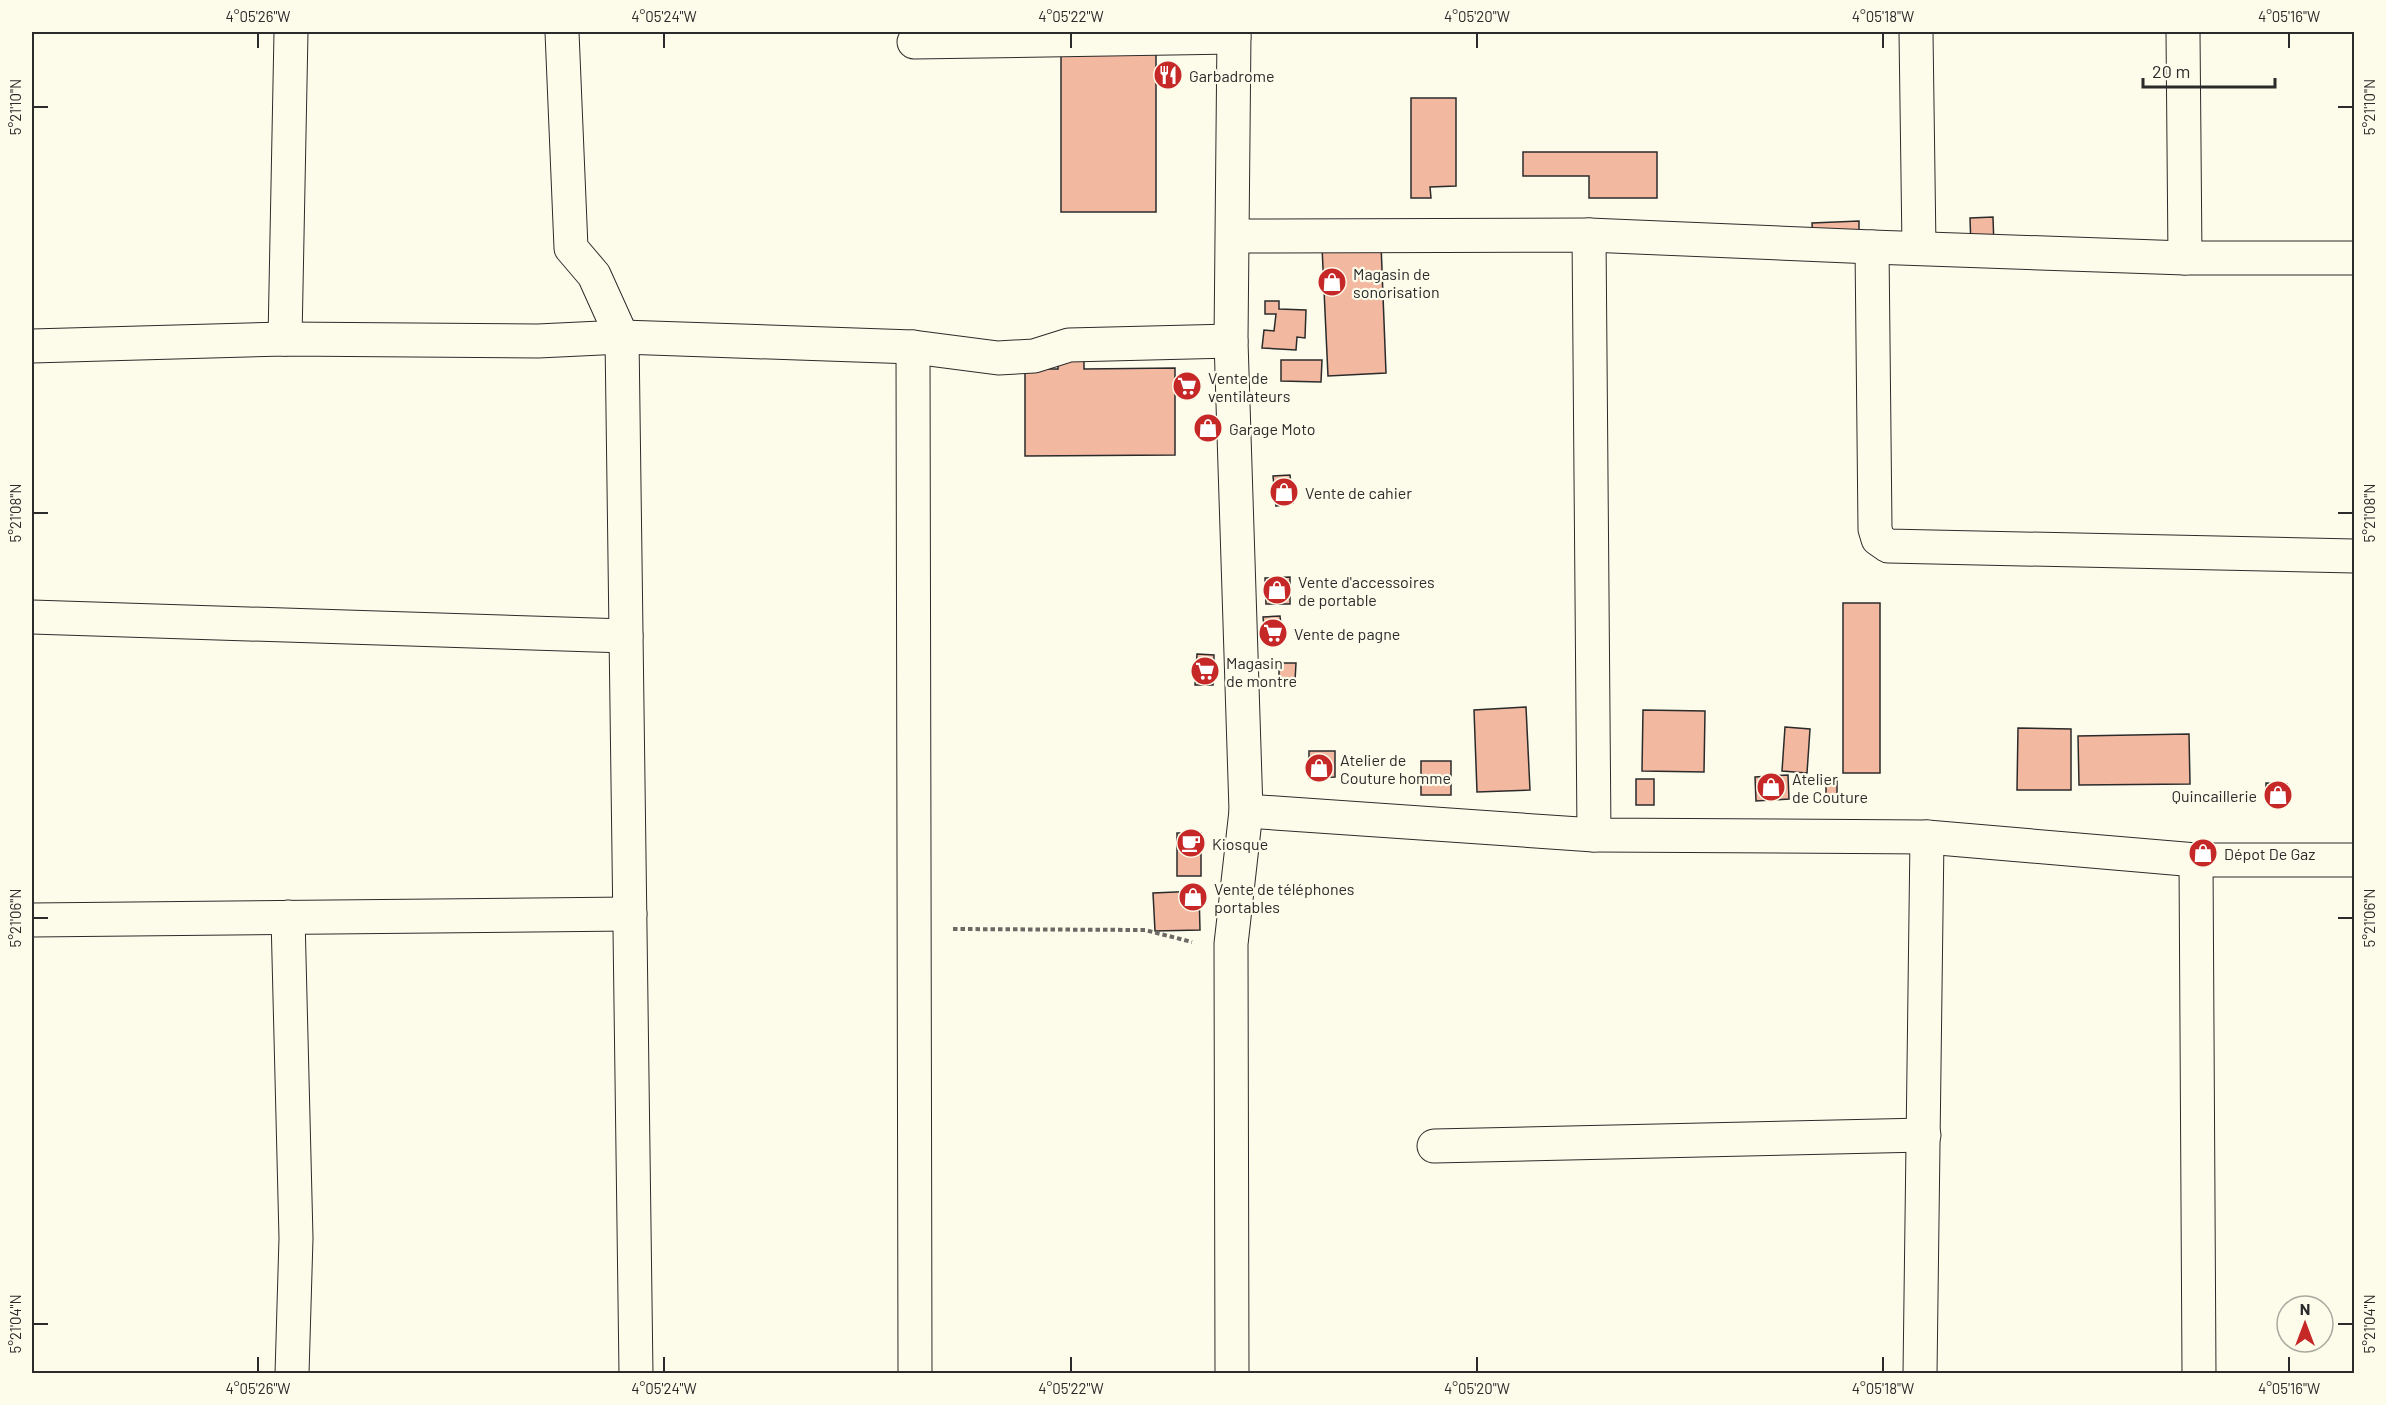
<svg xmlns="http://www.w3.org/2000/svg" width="2386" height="1405" font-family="Barlow,sans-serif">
	<rect width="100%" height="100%" fill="#fdfbea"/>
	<!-- building -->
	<g fill="#f2b8a0" stroke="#2b2b2b" stroke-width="1.5">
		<rect x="1061" y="45" width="95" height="167"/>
		<polygon points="1411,98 1456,98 1456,186 1430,187 1431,198 1411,198"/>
		<polygon points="1523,152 1657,152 1657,198 1589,198 1589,176 1523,176"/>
		<polygon points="1993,217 1994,247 1971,247 1970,218"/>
		<polygon points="1859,221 1859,239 1813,240 1812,223"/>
		<polygon points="1381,244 1386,373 1328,376 1322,247"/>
		<polygon points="1265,301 1279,301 1279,309 1306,310 1305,338 1297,337 1296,350 1262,348 1264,330 1274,331 1276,314 1265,314"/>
		<polygon points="1058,353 1084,353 1084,369 1175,368 1175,455 1025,456 1025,369 1058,369"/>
		<polygon points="1281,360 1322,360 1321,382 1281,381"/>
		<polygon points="1290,475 1293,503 1276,506 1273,476"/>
		<polygon points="1290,577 1290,604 1266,604 1265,578"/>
		<rect x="1843" y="603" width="37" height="170"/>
		<polygon points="1280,616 1283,642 1266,644 1263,617"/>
		<polygon points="1197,654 1214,655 1213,685 1195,685"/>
		<polygon points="1279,663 1296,663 1295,681 1279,681"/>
		<polygon points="1526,707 1530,790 1477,792 1474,710"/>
		<polygon points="1643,710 1705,711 1704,772 1642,771"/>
		<polygon points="1785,727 1810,729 1807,773 1782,771"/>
		<polygon points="2018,728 2071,729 2071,790 2017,790"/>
		<polygon points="2189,734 2190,784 2079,785 2078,736"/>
		<polygon points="1309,751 1335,751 1335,777 1309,778"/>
		<rect x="1421" y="761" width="30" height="34"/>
		<polygon points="1788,775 1789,799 1756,801 1755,777"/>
		<rect x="1826" y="778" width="11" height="21"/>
		<rect x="1636" y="779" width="18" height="26"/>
		<polygon points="2266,783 2287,784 2286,803 2266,802"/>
		<rect x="1177" y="833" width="24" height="43"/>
		<polygon points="1199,891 1200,930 1155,931 1153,893"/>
	</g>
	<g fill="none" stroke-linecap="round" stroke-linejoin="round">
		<!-- street casing -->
		<g stroke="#2b2b2b" stroke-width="35">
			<g id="street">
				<polyline points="562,32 571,248 594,275 622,337 636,1374"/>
				<polyline points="1916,32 1919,248"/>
				<polyline points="2183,32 2185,258"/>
				<polyline points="914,42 1234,37"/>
				<polyline points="1589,235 1594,835"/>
				<polyline points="1233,236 1589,235 1872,247 2185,258 2354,258"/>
				<polyline points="1872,247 1875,529 1878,539 1888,546 2354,556"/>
				<polyline points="285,339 291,32"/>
				<polyline points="32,346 285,339 538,341 622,337 913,347 998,358 1034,356 1069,345 1231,341"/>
				<polyline points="913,347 915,1374"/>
				<polyline points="32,617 626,636"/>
				<polyline points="1246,811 1594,835 1927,837 2196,860 2354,860"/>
				<polyline points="2196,860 2199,1374"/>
				<polyline points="288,917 296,1238 292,1374"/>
				<polyline points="32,920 630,914"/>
				<polyline points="1434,1146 1924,1135"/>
				<polyline points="1232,1374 1231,944 1246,811 1231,341 1234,32"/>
				<polyline points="1920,1374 1927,837"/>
			</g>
		</g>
		<!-- path -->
		<polyline stroke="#6a6964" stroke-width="4" stroke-dasharray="4.5 3" stroke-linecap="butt" points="953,929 1145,930 1192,942"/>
		<!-- street -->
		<use href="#street" stroke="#fdfbea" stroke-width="33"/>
	</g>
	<!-- ticks -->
	<path fill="none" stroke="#2b2b2b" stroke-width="2" d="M 258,33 L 258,48M 664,33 L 664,48M 1071,33 L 1071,48M 1477,33 L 1477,48M 1883,33 L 1883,48M 2289,33 L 2289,48M 33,107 L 48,107M 2338,107 L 2353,107M 33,513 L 48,513M 2338,513 L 2353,513M 33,918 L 48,918M 2338,918 L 2353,918M 33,1324 L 48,1324M 2338,1324 L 2353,1324M 258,1357 L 258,1372M 664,1357 L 664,1372M 1071,1357 L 1071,1372M 1477,1357 L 1477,1372M 1883,1357 L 1883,1372M 2289,1357 L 2289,1372"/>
	<!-- icons -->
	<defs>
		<g id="restaurant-disc" transform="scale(1.5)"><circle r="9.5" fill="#c62828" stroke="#fdfbea"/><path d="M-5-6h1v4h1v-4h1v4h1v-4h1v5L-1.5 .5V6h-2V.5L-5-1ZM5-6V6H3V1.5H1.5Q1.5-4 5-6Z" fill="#fff"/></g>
		<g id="shop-disc" transform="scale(1.5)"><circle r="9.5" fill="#c62828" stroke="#fdfbea"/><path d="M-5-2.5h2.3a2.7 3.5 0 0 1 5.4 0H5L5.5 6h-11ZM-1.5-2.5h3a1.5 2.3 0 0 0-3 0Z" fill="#fff"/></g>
		<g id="supermarket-disc" transform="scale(1.5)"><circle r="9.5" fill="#c62828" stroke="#fdfbea"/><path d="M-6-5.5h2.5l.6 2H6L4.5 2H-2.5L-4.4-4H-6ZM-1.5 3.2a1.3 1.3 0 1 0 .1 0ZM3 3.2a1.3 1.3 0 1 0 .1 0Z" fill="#fff"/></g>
		<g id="cafe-disc" transform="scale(1.5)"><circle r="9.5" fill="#c62828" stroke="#fdfbea"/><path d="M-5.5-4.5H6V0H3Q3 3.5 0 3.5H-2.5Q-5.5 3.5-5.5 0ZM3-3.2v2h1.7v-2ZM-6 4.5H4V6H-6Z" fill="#fff"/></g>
	</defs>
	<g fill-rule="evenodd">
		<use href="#restaurant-disc" x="1168" y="75"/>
		<use href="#shop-disc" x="1332" y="282"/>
		<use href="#supermarket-disc" x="1187" y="386"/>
		<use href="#shop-disc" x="1208" y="428"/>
		<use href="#shop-disc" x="1284" y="492"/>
		<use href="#shop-disc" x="1277" y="590"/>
		<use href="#supermarket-disc" x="1273" y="633"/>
		<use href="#supermarket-disc" x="1205" y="671"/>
		<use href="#shop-disc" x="1319" y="768"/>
		<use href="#shop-disc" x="1771" y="787"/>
		<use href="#shop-disc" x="2278" y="795"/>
		<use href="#cafe-disc" x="1191" y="843"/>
		<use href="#shop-disc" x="2203" y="853"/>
		<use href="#shop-disc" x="1193" y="897"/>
	</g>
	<g text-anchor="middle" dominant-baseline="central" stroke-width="4.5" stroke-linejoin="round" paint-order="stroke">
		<!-- poi labels -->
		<g font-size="16" fill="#2b2b2b" stroke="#fdfbea" text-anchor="start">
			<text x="1189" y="75">Garbadrome</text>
			<text x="1353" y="273">Magasin de<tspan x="1353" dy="18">sonorisation</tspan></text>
			<text x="1208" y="377">Vente de<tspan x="1208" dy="18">ventilateurs</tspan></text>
			<text x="1229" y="428">Garage Moto</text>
			<text x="1305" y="492">Vente de cahier</text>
			<text x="1298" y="581">Vente d'accessoires<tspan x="1298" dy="18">de portable</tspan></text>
			<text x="1294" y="633">Vente de pagne</text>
			<text x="1226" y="662">Magasin<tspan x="1226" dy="18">de montre</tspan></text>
			<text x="1340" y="759">Atelier de<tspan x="1340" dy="18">Couture homme</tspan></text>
			<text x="1792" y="778">Atelier<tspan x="1792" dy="18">de Couture</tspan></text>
			<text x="2257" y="795" text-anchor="end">Quincaillerie</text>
			<text x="1212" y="843">Kiosque</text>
			<text x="2224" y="853">Dépot De Gaz</text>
			<text x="1214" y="888">Vente de téléphones<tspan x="1214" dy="18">portables</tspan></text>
		</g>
	</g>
	<!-- border -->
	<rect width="2386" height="1405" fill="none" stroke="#fdfbea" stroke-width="66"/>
	<!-- north arrow -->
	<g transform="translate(2305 1324)"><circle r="28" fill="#fdfbea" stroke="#a9a89e" stroke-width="1.5"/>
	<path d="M0-4.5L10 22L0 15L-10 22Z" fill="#c62828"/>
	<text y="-9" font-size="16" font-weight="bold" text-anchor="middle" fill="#2b2b2b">N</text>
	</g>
	<!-- scale -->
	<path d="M2143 78v9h132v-9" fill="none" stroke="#2b2b2b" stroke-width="3"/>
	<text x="2152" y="78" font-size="18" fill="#2b2b2b" stroke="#fdfbea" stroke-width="4.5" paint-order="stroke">20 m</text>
	<rect x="33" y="33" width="2320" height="1339" fill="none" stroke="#2b2b2b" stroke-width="2"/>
	<g font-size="15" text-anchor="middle" fill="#2b2b2b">
		<text x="258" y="22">4°05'26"W</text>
		<text x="664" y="22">4°05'24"W</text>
		<text x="1071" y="22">4°05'22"W</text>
		<text x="1477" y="22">4°05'20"W</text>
		<text x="1883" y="22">4°05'18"W</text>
		<text x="2289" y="22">4°05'16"W</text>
		<text transform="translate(16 107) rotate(-90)" y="5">5°21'10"N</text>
		<text transform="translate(2370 107) rotate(-90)" y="5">5°21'10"N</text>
		<text transform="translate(16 513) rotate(-90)" y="5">5°21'08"N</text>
		<text transform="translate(2370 513) rotate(-90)" y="5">5°21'08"N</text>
		<text transform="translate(16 918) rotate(-90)" y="5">5°21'06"N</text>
		<text transform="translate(2370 918) rotate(-90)" y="5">5°21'06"N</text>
		<text transform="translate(16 1324) rotate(-90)" y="5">5°21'04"N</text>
		<text transform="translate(2370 1324) rotate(-90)" y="5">5°21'04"N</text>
		<text x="258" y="1394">4°05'26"W</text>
		<text x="664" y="1394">4°05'24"W</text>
		<text x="1071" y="1394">4°05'22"W</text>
		<text x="1477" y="1394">4°05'20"W</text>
		<text x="1883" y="1394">4°05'18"W</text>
		<text x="2289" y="1394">4°05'16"W</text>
	</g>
</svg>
